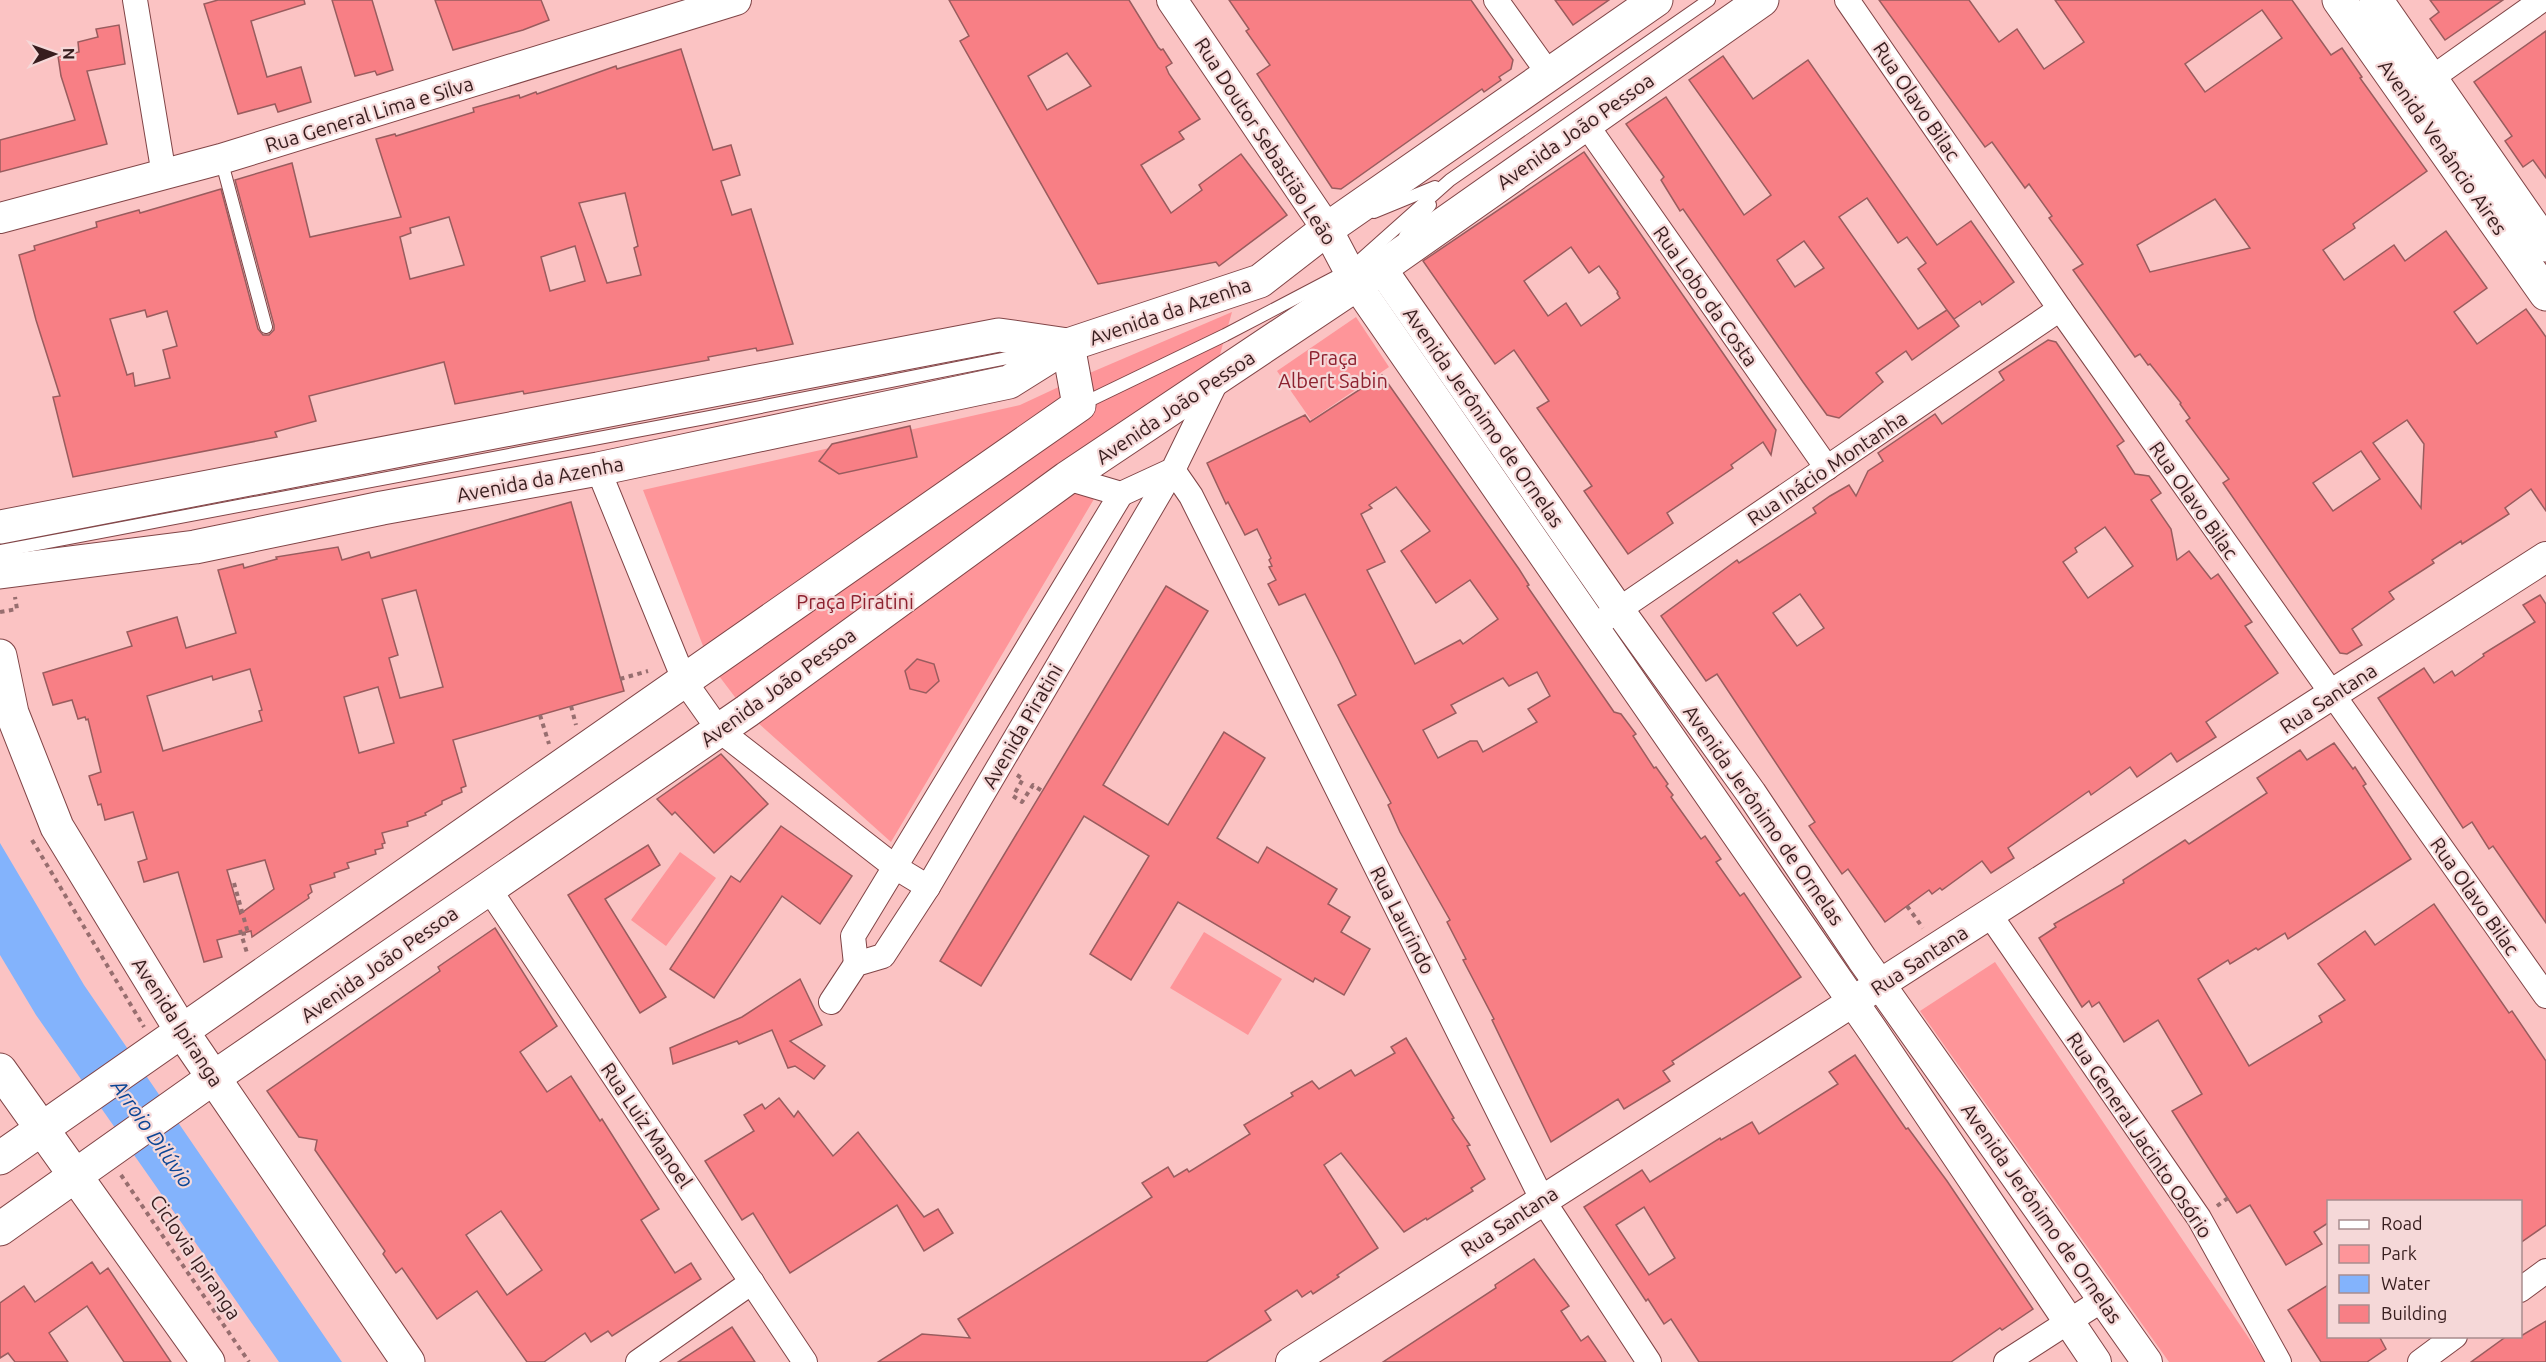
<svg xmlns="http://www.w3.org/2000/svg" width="2546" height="1362" font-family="Ubuntu,sans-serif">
	<rect width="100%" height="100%" fill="#fbc3c3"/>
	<!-- green -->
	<g fill="#fe9599">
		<polygon points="1232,312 1219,358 1066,479 1094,499 891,842 747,713 710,664 643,490 1020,405 1078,378"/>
		<polygon points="1356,317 1389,367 1311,420 1277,371"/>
		<polygon points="680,852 716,878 666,946 631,920"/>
		<polygon points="1204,932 1282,979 1248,1035 1170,988"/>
		<polygon points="1995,962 2265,1362 2169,1362 1920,1011"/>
	</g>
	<!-- water -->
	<polygon fill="#83b3fc" points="0,843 84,985 342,1362 279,1362 36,1015 0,955"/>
	<!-- building -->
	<g fill="#f87f85" stroke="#995c5e" stroke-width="1.5" fill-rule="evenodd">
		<polygon points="218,0 304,0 305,4 251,21 267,77 301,67 311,102 278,112 275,104 238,114 204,4"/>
		<polygon points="332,0 372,0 393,70 377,75 375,71 355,76"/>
		<polygon points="435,0 541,0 549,20 523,30 453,50"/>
		<path d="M 949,0 L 1129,0 L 1158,47 L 1161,50 L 1163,49 L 1172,63 L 1166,67 L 1169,74 L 1200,119 L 1179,132 L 1184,139 L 1141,165 L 1171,213 L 1202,190 L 1199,185 L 1241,154 L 1287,215 L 1219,266 L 1216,262 L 1098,284 L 960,41 L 969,36 ZM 1067,53 L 1091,86 L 1047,110 L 1028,76 Z"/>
		<polygon points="1229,0 1471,0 1513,60 1511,69 1499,77 1501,80 1484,92 1482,89 1341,189 1332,188 1257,74 1270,65 1246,31 1249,29"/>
		<polygon points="1555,0 1609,0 1573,25"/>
		<path d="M 1879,0 L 1969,0 L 1999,42 L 2017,29 L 2044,69 L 2084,42 L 2055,0 L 2292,0 L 2331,55 L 2342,48 L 2362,77 L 2360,78 L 2427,171 L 2353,224 L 2355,228 L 2323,250 L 2344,280 L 2394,245 L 2405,261 L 2446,231 L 2487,288 L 2454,312 L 2477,344 L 2526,309 L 2546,337 L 2546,511 L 2531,489 L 2505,508 L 2509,514 L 2462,544 L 2461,541 L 2432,560 L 2434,563 L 2389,592 L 2394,599 L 2352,629 L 2362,645 L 2347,654 L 2340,653 L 2223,483 L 2229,479 L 2186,421 L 2190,418 L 2180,404 L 2181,403 L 2150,364 L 2148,365 L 2140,354 L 2135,357 L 2073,270 L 2083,264 L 2049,218 L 2052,216 L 2029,184 L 2025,188 L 1992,142 L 1985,147 ZM 2262,10 L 2282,38 L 2205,92 L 2185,64 ZM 2215,199 L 2250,248 L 2150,272 L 2137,245 ZM 2407,420 L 2424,444 L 2421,508 L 2373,443 ZM 2361,451 L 2380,479 L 2333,511 L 2313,483 Z"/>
		<polygon points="2430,0 2503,0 2445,40 2430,19 2439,12"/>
		<polygon points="119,25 125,64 87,71 107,144 0,172 0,140 75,120 61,76 58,56 79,52 78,42 98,37 96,29"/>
		<polygon points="2546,31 2546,178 2533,160 2523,167 2505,141 2512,136 2474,82"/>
		<path d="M 681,49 L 713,150 L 731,145 L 740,175 L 721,181 L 732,215 L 751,209 L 793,344 L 757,351 L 756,348 L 735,352 L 708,357 L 709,360 L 524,394 L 523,391 L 455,404 L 444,362 L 309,396 L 316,421 L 275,432 L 277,437 L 73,477 L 53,397 L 60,396 L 36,320 L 19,255 L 35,250 L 34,246 L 97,227 L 96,222 L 139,210 L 140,213 L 221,189 L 258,329 L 263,335 L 269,335 L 274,330 L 274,325 L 235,180 L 292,163 L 310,237 L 401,217 L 376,139 L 395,134 L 396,136 L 474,112 L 473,108 L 519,95 L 520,98 L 536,92 L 537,94 L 616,66 L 617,69 ZM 625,193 L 638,246 L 634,248 L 641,275 L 607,283 L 579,203 ZM 449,217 L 464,265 L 410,279 L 400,237 L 411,233 L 410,228 ZM 575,246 L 585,281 L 550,291 L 541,257 ZM 145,310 L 147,317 L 167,311 L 177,346 L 163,350 L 170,378 L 135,386 L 133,373 L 127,375 L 110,319 Z"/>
		<path d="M 1723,56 L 1753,99 L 1808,60 L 1937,245 L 1971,221 L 2014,282 L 1982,305 L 1980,301 L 1954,319 L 1947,310 L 1959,326 L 1912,360 L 1906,351 L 1876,373 L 1883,382 L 1839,418 L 1827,415 L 1803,382 L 1683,209 L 1680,211 L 1661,180 L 1664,177 L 1626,124 L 1666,97 L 1744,215 L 1771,195 L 1689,80 ZM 1867,198 L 1898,243 L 1907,237 L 1926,263 L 1918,269 L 1947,310 L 1918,329 L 1839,217 ZM 1804,241 L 1824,268 L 1795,287 L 1777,260 Z"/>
		<path d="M 1584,152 L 1776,430 L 1771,455 L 1763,442 L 1731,465 L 1733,468 L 1667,513 L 1673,523 L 1628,554 L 1584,491 L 1592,486 L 1537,408 L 1549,401 L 1514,350 L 1495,364 L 1423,261 ZM 1571,247 L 1589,273 L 1599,266 L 1618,292 L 1617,293 L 1620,298 L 1581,326 L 1566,303 L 1548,316 L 1524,281 Z"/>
		<path d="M 2048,340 L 2056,342 L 2124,441 L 2117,446 L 2135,474 L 2149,476 L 2161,493 L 2151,500 L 2171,529 L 2177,560 L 2189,551 L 2211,579 L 2218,574 L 2252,622 L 2245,626 L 2278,673 L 2206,722 L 2216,737 L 2177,762 L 2171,753 L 2137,777 L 2130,767 L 2091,795 L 2089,791 L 2008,848 L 2014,858 L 1991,873 L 1982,861 L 1942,890 L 1940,888 L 1932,894 L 1929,890 L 1885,922 L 1848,869 L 1842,874 L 1809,826 L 1815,822 L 1717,674 L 1706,681 L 1661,616 L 1737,560 L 1739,563 L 1816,513 L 1813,508 L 1830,496 L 1849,485 L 1856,496 L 1868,471 L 1883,461 L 1878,453 L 1935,414 L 1942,424 L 2004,380 L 1999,372 ZM 2105,527 L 2133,566 L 2088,598 L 2063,562 L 2077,552 L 2075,548 ZM 1800,594 L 1824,628 L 1797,646 L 1773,613 Z"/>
		<path d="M 1382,375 L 1519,569 L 1529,585 L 1527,586 L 1614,712 L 1621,714 L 1636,734 L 1633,736 L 1654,768 L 1656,767 L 1668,784 L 1666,786 L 1673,795 L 1671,797 L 1701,839 L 1705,836 L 1721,859 L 1716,862 L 1740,896 L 1744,893 L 1801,977 L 1672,1061 L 1674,1064 L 1663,1071 L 1670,1081 L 1624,1109 L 1618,1099 L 1551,1142 L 1492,1020 L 1494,1019 L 1463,960 L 1466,959 L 1447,922 L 1450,920 L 1400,832 L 1388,805 L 1391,803 L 1338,705 L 1356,695 L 1338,658 L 1305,594 L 1279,605 L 1268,584 L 1276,580 L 1269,567 L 1272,566 L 1269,560 L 1271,558 L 1257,529 L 1245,535 L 1228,502 L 1226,504 L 1207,463 L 1305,415 L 1310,422 ZM 1396,487 L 1430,531 L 1401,551 L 1436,603 L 1470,580 L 1498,619 L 1463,644 L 1460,640 L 1415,664 L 1367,570 L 1385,562 L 1361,514 L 1372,508 L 1369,505 ZM 1537,672 L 1550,696 L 1528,709 L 1537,722 L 1483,752 L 1477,741 L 1470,741 L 1438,758 L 1423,730 L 1456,713 L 1451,705 L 1503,678 L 1509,686 Z"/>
		<polygon points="910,426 917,457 839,474 819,461 832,444"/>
		<path d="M 571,502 L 624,691 L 453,740 L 466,786 L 461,788 L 462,792 L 442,801 L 442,804 L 425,813 L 426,815 L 407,822 L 408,826 L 382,833 L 385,843 L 382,844 L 383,848 L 375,850 L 376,854 L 347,863 L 349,868 L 334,873 L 335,877 L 310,885 L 312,892 L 308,895 L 309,898 L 252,937 L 251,931 L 217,940 L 222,957 L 204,962 L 178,872 L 144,882 L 138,862 L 147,859 L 133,812 L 105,820 L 101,804 L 98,805 L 89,776 L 101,772 L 88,719 L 86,720 L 85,717 L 78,719 L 72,700 L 53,705 L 43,673 L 132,646 L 127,632 L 177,617 L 186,648 L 236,633 L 218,570 L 243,564 L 244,568 L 277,559 L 276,557 L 338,547 L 342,560 L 369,552 L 371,558 ZM 416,590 L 443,687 L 400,698 L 389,658 L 398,655 L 382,599 ZM 250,669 L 262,710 L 259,711 L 262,721 L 163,751 L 147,696 L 212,676 L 213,680 ZM 378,687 L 394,743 L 359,753 L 344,697 ZM 265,860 L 274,889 L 240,914 L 227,870 Z"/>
		<polygon points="1166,586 1208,611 1103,785 1168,825 1224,732 1265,758 1217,838 1258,863 1267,847 1337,889 1328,904 1350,917 1341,932 1370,949 1344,995 1315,978 1313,982 1178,902 1131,980 1090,954 1149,856 1084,816 981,986 940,961"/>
		<polygon points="2540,595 2546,604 2546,923 2493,846 2489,849 2472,822 2463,828 2378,698 2424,668 2434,683 2452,671 2455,676 2484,656 2483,654 2535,622 2523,605"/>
		<polygon points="917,659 934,664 939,681 926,693 910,689 905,671"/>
		<polygon points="2334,743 2353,769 2355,767 2366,784 2363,786 2411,859 2288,939 2285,933 2258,950 2256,948 2230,964 2228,960 2198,979 2249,1066 2322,1022 2319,1016 2345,1000 2318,964 2365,931 2375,945 2434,904 2509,1013 2512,1011 2546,1061 2546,1225 2520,1243 2520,1202 2328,1202 2328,1223 2314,1232 2322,1244 2286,1265 2250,1205 2237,1213 2172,1111 2202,1094 2158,1020 2124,1042 2099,1002 2092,1007 2089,1001 2082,1007 2039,938 2056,927 2054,924 2124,883 2123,880 2185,840 2189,844 2267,793 2257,778 2300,750 2307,760"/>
		<polygon points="721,754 768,804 714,853 675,812 672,815 657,799"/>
		<polygon points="781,826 852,876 820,924 782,896 714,998 670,969 731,876 740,882"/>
		<polygon points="648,845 660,865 605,899 666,997 640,1013 568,895"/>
		<path d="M 495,928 L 557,1026 L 520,1052 L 547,1092 L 571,1076 L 600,1121 L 602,1119 L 659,1209 L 641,1220 L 675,1273 L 691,1263 L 701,1279 L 612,1336 L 608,1331 L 591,1342 L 585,1333 L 544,1362 L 527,1362 L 477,1291 L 437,1319 L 402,1268 L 396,1273 L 383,1254 L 385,1251 L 315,1150 L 317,1140 L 299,1137 L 267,1091 L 440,971 L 438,967 ZM 501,1211 L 542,1270 L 507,1295 L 466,1235 Z"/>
		<polygon points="800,979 822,1025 790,1041 825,1066 814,1079 795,1066 788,1068 772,1030 739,1044 737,1041 673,1064 670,1048 742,1017"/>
		<polygon points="1406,1038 1454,1118 1452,1119 1470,1145 1467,1146 1485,1179 1471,1188 1473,1191 1427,1220 1426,1218 1404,1232 1341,1153 1324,1165 1378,1248 1337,1275 1339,1277 1313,1294 1311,1291 1302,1297 1297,1290 1265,1311 1271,1320 1206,1362 878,1362 922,1334 970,1338 958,1319 1152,1197 1142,1183 1168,1167 1174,1177 1187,1169 1189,1172 1250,1134 1244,1125 1293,1096 1291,1093 1312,1081 1319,1089 1351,1070 1355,1076 1395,1053 1391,1047"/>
		<path d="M 1855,1055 L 1906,1129 L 1908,1128 L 1947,1181 L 2033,1309 L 2002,1330 L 2000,1328 L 1951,1362 L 1699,1362 L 1671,1319 L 1664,1324 L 1648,1299 L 1646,1301 L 1584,1207 L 1642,1170 L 1650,1182 L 1720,1138 L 1721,1140 L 1752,1122 L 1759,1134 L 1838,1084 L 1829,1072 ZM 1644,1207 L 1675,1258 L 1649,1275 L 1616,1225 Z"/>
		<polygon points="779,1098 794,1117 798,1111 833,1156 858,1132 924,1217 938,1209 953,1233 924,1251 897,1205 790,1273 753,1213 742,1220 705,1161 754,1131 744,1115 762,1104 765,1109"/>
		<polygon points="1534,1259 1569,1306 1561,1311 1581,1341 1588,1336 1606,1362 1383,1362 1496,1288 1495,1285"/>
		<polygon points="92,1262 100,1274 108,1268 171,1362 124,1362 87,1306 49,1333 68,1362 15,1362 8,1353 0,1358 0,1303 24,1286 35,1302"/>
		<polygon points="2328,1285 2328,1336 2379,1336 2386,1349 2367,1362 2321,1362 2288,1310"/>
		<polygon points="2546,1321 2546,1362 2471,1362 2507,1336 2521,1336"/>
		<polygon points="732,1327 755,1362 678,1362"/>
	</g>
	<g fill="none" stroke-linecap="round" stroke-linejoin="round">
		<!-- service casing -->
		<g stroke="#804547" stroke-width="14">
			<g id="service">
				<polyline points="221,159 266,327"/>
				<polyline points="1374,212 1435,187"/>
				<polyline points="1405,236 1430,205"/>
				<polyline points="1080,405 1225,335 1349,270 1450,180 1709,0"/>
				<polyline points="0,551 705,418 1037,352"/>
			</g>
		</g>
		<!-- minor casing -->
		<g stroke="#804547" stroke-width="26">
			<g id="minor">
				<polyline points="135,0 164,175"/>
				<polyline points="1496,0 1549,74"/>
				<polyline points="1847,0 2060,309 2546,996"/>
				<polyline points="2419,87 2542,0"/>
				<polyline points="1585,123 1827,468"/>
				<polyline points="598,469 685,682 719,730 895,867 928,887"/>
				<polyline points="1067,478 1121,494 1173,470 1218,378"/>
				<polyline points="1605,619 2060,309"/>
				<polyline points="489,889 805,1362"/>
				<polyline points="1990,915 2199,1218 2279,1362"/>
				<polyline points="856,964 853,936 1121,494"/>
				<polyline points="831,1002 856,964 883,956 928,887 1173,470 1191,496 1542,1199 1649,1362"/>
				<polyline points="2520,1290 2546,1271"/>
				<polyline points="638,1362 752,1282"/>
				<polyline points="2006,1362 2102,1300"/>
				<polyline points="2420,1362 2455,1336"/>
			</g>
		</g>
		<!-- tertiary casing -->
		<g stroke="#804547" stroke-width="32">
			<g id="tertiary">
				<polyline points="1172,0 1327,229 1356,284 1873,1031 2096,1362"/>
				<polyline points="0,218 221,159 736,0"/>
				<polyline points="1381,268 1619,610 1751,793 1862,959 2147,1362"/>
				<polyline points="1291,1362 2546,557"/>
			</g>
		</g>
		<!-- secondary casing -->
		<g stroke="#804547" stroke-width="35">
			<g id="secondary">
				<polyline points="2339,0 2546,294"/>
				<polyline points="2376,0 2546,245"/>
				<polyline points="0,656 12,713 57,827 181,1030 408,1362"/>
				<polyline points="0,1070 208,1362"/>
			</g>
		</g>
		<!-- primary casing -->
		<g stroke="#804547" stroke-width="35">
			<g id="primary">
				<polyline points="0,527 999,335 1068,345"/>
				<polyline points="0,572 195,547 382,508 598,469 1009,382 1068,345 1260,281 1327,229 1656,0"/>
				<polyline points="0,1158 1079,405 1068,345"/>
				<polyline points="0,1229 213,1078 747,711 1067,478 1381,268 1762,0"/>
			</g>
		</g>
		<!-- path -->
		<g stroke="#976e6f" stroke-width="4" stroke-dasharray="4.5 4.5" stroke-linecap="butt">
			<polyline points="0,612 17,609 15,597"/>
			<polyline points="620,679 648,671"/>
			<polyline points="571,706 576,725"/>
			<polyline points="540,715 549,744"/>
			<polyline points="1017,775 1023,779 1013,796 1022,802 1033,785 1042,791"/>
			<polyline points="32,840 144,1027"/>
			<polyline points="234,883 248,933 241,934"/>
			<polyline points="1907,906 1923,928"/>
			<polyline points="240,930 247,953"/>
			<polyline points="121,1175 249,1362"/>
			<polyline points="2217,1206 2228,1198"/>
		</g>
		<!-- service -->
		<use href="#service" stroke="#fff" stroke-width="12"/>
		<!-- minor -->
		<use href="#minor" stroke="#fff" stroke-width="24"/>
		<!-- tertiary -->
		<use href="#tertiary" stroke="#fff" stroke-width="30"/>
		<!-- secondary -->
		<use href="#secondary" stroke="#fff" stroke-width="33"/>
		<!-- primary -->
		<use href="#primary" stroke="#fff" stroke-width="33"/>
	</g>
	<g text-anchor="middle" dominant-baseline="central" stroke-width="4.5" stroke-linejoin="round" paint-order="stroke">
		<!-- street labels -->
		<g font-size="20" fill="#371d1e" stroke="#f5d8d8">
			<text transform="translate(1917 101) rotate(56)">Rua Olavo Bilac</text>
			<text transform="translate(369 114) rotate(-17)">Rua General Lima e Silva</text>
			<text transform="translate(1575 131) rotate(-35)">Avenida João Pessoa</text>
			<text transform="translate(1266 141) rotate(57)">Rua Doutor Sebastião Leão</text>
			<text transform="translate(2443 147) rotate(55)">Avenida Venâncio Aires</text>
			<text transform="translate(1706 296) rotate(55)">Rua Lobo da Costa</text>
			<text transform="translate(1170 311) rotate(-19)">Avenida da Azenha</text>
			<text transform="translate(1175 407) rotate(-34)">Avenida João Pessoa</text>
			<text transform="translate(1484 417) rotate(55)">Avenida Jerônimo de Ornelas</text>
			<text transform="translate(1827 468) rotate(-34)">Rua Inácio Montanha</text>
			<text transform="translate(540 479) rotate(-11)">Avenida da Azenha</text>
			<text transform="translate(2194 500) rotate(55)">Rua Olavo Bilac</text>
			<text transform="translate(778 687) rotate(-36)">Avenida João Pessoa</text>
			<text transform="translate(2328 698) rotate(-33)">Rua Santana</text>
			<text transform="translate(1022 726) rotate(-60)">Avenida Piratini</text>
			<text transform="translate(1764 815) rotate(55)">Avenida Jerônimo de Ornelas</text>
			<text transform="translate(2475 896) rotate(55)">Rua Olavo Bilac</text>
			<text transform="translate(1403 920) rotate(63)">Rua Laurindo</text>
			<text transform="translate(1919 960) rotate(-33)">Rua Santana</text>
			<text transform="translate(379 964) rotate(-35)">Avenida João Pessoa</text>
			<text transform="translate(178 1022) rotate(57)">Avenida Ipiranga</text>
			<text transform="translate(647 1125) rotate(56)">Rua Luiz Manoel</text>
			<text transform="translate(2140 1135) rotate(56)">Rua General Jacinto Osório</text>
			<text transform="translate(2042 1213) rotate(55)">Avenida Jerônimo de Ornelas</text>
			<text transform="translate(1509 1221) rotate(-33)">Rua Santana</text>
			<text transform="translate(196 1257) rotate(56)">Ciclovia Ipiranga</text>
		</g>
		<!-- park labels -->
		<g font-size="20" fill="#8d2230" stroke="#f5d8d8">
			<text x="1333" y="357">Praça<tspan x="1333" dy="23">Albert Sabin</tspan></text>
			<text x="855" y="601">Praça Piratini</text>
		</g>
		<!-- water labels -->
		<g font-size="21" font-style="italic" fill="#0c4695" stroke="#f5d8d8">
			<text transform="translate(153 1133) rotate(55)">Arroio Dilúvio</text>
		</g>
	</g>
	<!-- legend -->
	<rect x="2327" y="1200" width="195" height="138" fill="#f5d8d8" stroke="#a98d8e" stroke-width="1.5"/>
	<rect x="2339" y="1220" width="30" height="9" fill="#ffffff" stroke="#a98d8e" stroke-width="1.5"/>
	<text x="2381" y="1230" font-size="18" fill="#371d1e">Road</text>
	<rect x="2339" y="1245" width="30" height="18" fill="#fe9599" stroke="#a98d8e" stroke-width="1.5"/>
	<text x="2381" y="1260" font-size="18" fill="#371d1e">Park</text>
	<rect x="2339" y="1275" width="30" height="18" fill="#83b3fc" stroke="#a98d8e" stroke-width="1.5"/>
	<text x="2381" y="1290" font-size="18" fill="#371d1e">Water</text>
	<rect x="2339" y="1305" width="30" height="18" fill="#f87f85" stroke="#a98d8e" stroke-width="1.5"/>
	<text x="2381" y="1320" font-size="18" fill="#371d1e">Building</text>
	<!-- north arrow -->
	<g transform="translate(54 54) rotate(89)" stroke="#f5d8d8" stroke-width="4.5" paint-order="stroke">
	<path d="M0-4.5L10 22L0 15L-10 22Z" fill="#371d1e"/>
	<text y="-9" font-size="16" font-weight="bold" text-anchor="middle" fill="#371d1e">N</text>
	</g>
</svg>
